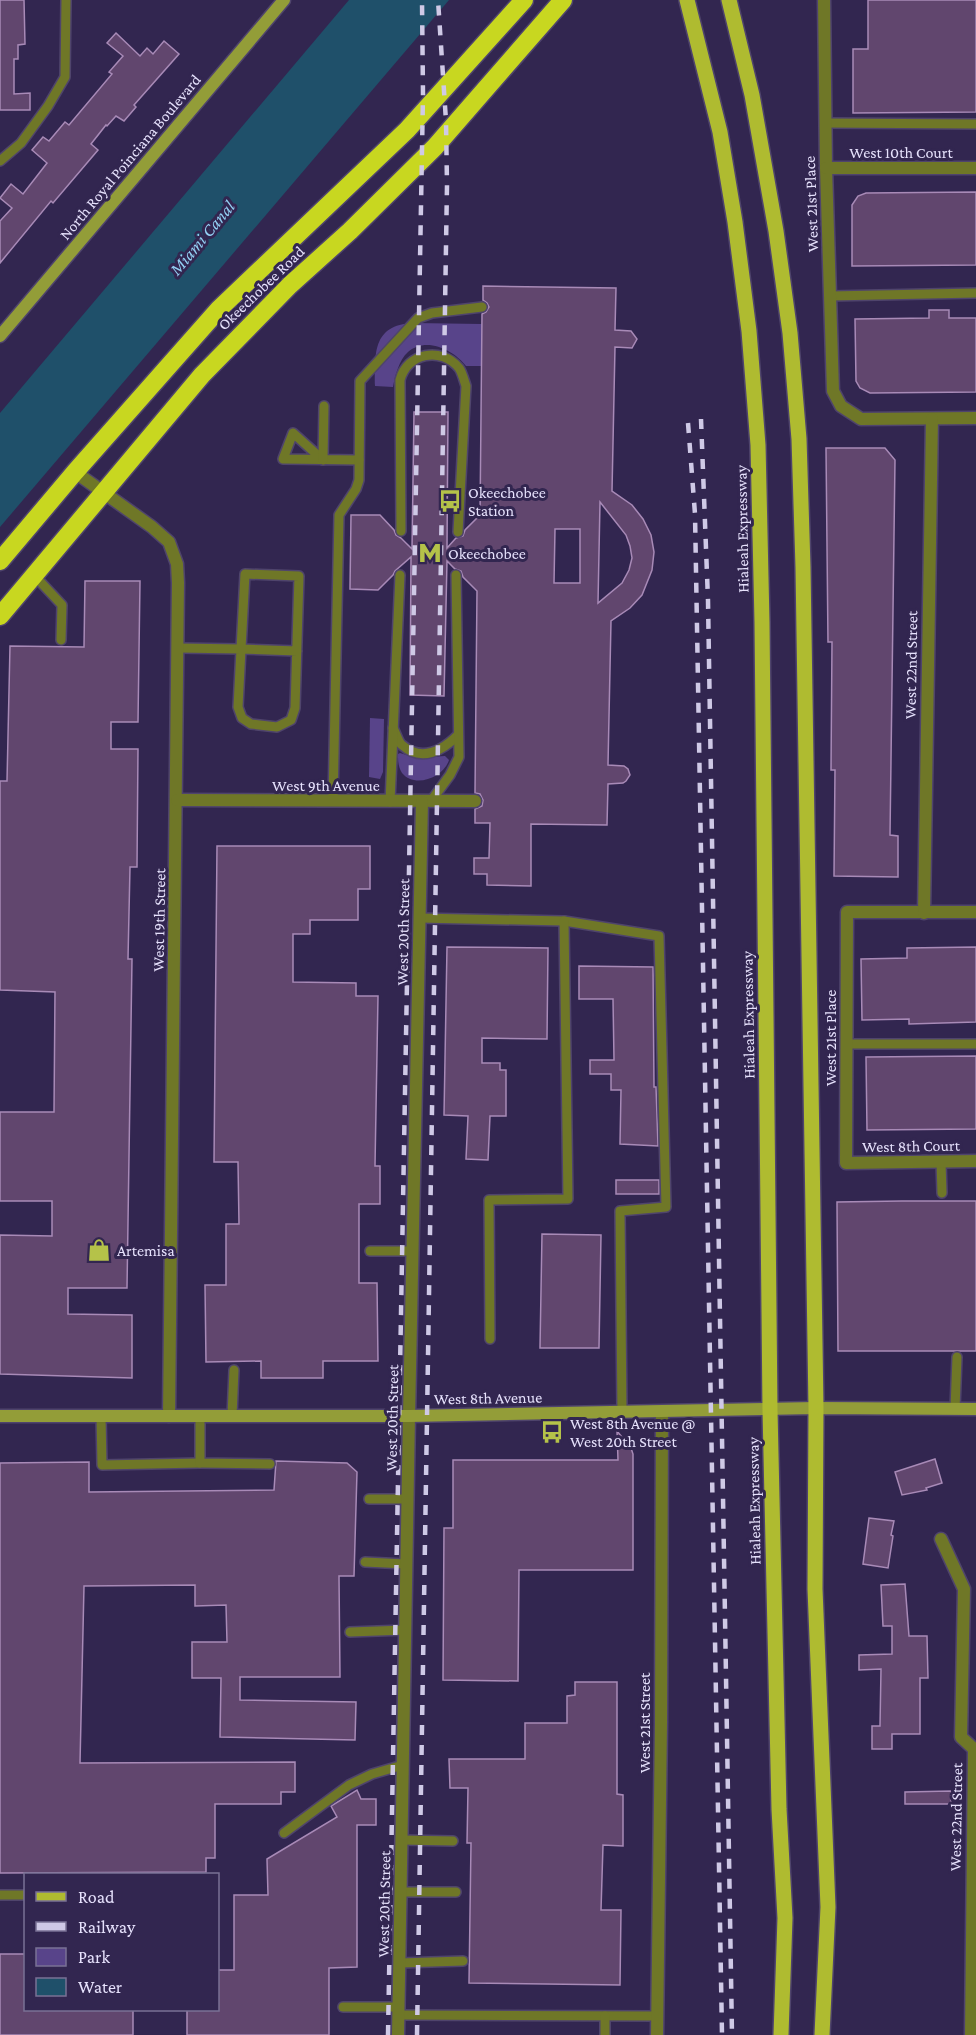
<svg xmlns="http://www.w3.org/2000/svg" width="976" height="2035" font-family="'Crimson Pro',serif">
	<rect width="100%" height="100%" fill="#322650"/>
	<!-- green -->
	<g fill="#58448a">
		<path d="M 413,323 L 482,324 L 482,366 L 466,366 C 454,350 426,336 408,352 C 399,360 395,376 393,387 L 375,386 C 375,354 372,325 413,323 Z"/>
		<polygon points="370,718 384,719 383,772 380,779 369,777"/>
		<path d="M 400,753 L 416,758 L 445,756 L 449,760 C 444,777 415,789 402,773 C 398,767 398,760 398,754 Z"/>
	</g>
	<!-- water -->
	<polygon fill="#1f506a" points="349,0 449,0 0,527 0,413"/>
	<!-- building -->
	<g fill="#61466e" stroke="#a88ab7" stroke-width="1.5" fill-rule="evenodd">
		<polygon points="0,0 24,0 25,44 18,45 18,59 14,59 14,94 30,93 30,110 0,110"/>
		<polygon points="868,0 976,0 976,112 853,113 853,49 868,49"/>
		<polygon points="116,33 140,56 147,48 153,54 164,41 179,54 134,105 136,107 124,121 116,116 107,126 106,125 91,144 98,150 53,203 51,201 0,263 0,221 12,208 0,198 11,184 23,194 47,163 32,150 43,137 49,141 65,122 69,125 112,74 109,72 123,56 107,43"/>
		<polygon points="976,192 976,265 852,266 852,205 858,196 866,193"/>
		<path d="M 483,286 L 616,288 L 615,330 L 631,331 L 637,339 L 632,348 L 615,347 L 612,491 L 632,505 L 643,519 L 651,535 L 654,552 L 652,570 L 642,595 L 630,608 L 611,621 L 608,765 L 624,766 L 628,769 L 630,775 L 626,781 L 623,783 L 608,784 L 607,825 L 531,824 L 531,886 L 487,885 L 487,874 L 474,874 L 474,858 L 489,858 L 490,823 L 475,823 L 475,809 L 482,806 L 483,800 L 480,794 L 475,793 L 477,591 L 463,577 L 461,571 L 455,569 L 447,561 L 444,696 L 410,695 L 411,557 L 395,571 L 393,575 L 378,590 L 350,589 L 351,515 L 380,515 L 394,530 L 396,535 L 401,538 L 412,549 L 414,412 L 448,412 L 447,548 L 456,538 L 463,536 L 465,530 L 478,517 L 480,517 L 482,314 L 486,312 L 489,307 L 487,303 L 483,300 ZM 600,502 L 626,535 L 630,546 L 632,558 L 629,570 L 622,583 L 598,603 ZM 555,529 L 580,529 L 580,583 L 554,583 Z"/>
		<polygon points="929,310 949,310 949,318 976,318 976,392 870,393 860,388 856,381 855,319 929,318"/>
		<polygon points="826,448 885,448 895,460 890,835 898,836 898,877 834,876 835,770 831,770 832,642 828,642"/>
		<polygon points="85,581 140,581 138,722 111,722 111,749 138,749 137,867 130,867 128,959 132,959 127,1288 68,1288 68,1314 132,1315 132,1378 0,1374 0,1235 52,1236 52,1201 0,1201 0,1112 54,1112 55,992 0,990 0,781 7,781 10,646 84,647"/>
		<polygon points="217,846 370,846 370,889 358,889 358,920 310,920 310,934 293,934 293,982 356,983 356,996 378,996 375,1166 380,1166 380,1204 359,1204 359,1283 377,1283 378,1361 323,1361 323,1378 261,1378 261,1361 206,1362 205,1285 226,1285 226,1224 239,1224 238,1162 214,1162"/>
		<polygon points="447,947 548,948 547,1039 482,1038 482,1063 500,1063 500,1070 506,1070 506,1116 490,1116 488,1160 466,1159 468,1116 444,1115"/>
		<polygon points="976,947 976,1022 909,1024 909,1019 862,1020 861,959 907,958 907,948"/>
		<polygon points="579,966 653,967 654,1087 656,1087 658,1146 620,1144 621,1090 611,1090 611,1074 590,1074 590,1060 614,1060 613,999 579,999"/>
		<polygon points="976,1056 976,1129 867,1130 866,1057"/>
		<rect x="616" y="1180" width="43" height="14"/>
		<polygon points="902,1201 976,1201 976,1351 838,1351 837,1202"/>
		<polygon points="542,1234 601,1235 599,1348 540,1348"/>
		<polygon points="617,1431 631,1448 633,1454 633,1570 519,1570 518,1681 443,1680 444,1528 453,1528 453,1460 618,1460"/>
		<polygon points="935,1459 942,1483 926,1488 927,1490 902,1495 895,1472"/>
		<polygon points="276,1461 347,1463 357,1472 354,1576 339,1576 340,1677 240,1677 240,1700 356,1702 355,1740 220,1737 221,1678 192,1678 192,1642 227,1642 226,1605 195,1606 195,1585 84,1586 80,1763 295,1762 295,1792 281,1792 281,1804 215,1804 215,1858 206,1858 206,1872 0,1873 0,1463 89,1462 89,1492 274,1490"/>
		<polygon points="869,1518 894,1521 891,1535 893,1536 888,1568 863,1564"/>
		<polygon points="905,1584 909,1636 927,1636 928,1678 920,1678 920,1734 892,1734 892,1749 872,1749 872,1726 880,1726 881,1669 859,1670 859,1655 892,1654 892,1626 883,1626 881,1585"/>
		<polygon points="575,1682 617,1682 617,1794 623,1795 623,1846 603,1845 601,1910 621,1910 620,1985 469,1983 471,1843 467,1843 468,1788 450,1788 449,1759 525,1759 525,1723 567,1723 567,1696 575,1695"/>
		<polygon points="357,1790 361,1799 376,1799 376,1825 357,1825 357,1967 329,1968 329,2035 187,2035 187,2010 218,2010 218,1970 234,1970 234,1895 268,1895 267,1859 337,1817 331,1806"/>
		<polygon points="951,1791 951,1804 905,1804 905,1792"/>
		<polygon points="0,1954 26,1954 26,2010 133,2010 133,2035 0,2035"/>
	</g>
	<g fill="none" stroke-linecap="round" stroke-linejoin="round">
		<!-- lane casing -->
		<g stroke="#4f446c" stroke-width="12">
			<g id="lane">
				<polyline points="825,123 976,124"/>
				<polyline points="0,161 21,143 48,106 65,77 66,0"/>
				<polyline points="830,296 976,293"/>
				<polyline points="323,460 293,433 283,459 359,460"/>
				<polyline points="323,460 324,406"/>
				<path d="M 401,531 L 400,380 C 407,353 441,346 459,368 C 462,372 464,380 466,386 L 458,532"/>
				<polyline points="34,575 62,605 61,640"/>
				<polyline points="178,648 241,649 238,707 242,718 251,724 277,727 291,720 295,708 299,576 245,574 241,649 297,651"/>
				<path d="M 393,728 C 396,733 398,742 402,745 C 422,763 443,750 458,735"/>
				<polyline points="333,801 339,515 356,489 359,480 360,381 418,318 432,313 482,307"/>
				<polyline points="431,801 450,775 459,757 456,575"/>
				<polyline points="390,802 400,575"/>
				<polyline points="419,918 564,921 659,936 666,1207 620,1211 622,1412"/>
				<polyline points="846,1044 976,1044"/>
				<polyline points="941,1162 942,1193"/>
				<polyline points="370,1251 412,1251"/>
				<polyline points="490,1339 489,1200 568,1199 564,921"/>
				<polyline points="955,1409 957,1357"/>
				<polyline points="101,1416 102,1465 200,1463"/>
				<polyline points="200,1416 200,1463 270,1464"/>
				<polyline points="232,1416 234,1370"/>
				<polyline points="369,1499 407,1499"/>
				<polyline points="365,1562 406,1564"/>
				<polyline points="350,1632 405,1630"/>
				<polyline points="284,1833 349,1785 372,1774 403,1765"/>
				<polyline points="402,1840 453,1841"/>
				<polyline points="401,1892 456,1892"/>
				<polyline points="0,1895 26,1895"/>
				<polyline points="400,1963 463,1961"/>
				<polyline points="343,2007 399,2007"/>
				<polyline points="399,2015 657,2016"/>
				<polyline points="605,2035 605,2016"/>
			</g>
		</g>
		<!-- street casing -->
		<g stroke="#4f446c" stroke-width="15">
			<g id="street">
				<polyline points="824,0 826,168 833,391 841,406 861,419 976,418"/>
				<polyline points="826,168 976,168"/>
				<polyline points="75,472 152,527 169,542 177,564 178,583 169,1416"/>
				<polyline points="177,800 475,801"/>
				<polyline points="976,912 847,912 846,1163 976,1161"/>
				<polyline points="924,913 932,419"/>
				<polyline points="941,1539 964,1589 961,1737 974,1749 971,2035"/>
				<polyline points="398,2035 409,1416 422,802"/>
				<polyline points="657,2035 661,1723 662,1412"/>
			</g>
		</g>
		<!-- secondary casing -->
		<g stroke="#4f446c" stroke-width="15">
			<g id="secondary">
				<polyline points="0,336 284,0"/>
				<polyline points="0,1416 409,1416 816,1408 976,1409"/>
			</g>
		</g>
		<!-- primary casing -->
		<g stroke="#4f446c" stroke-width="18">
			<g id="primary">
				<polyline points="687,0 720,132 735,222 749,331 758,445 762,622 770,1410 779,1809 785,1918 781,2035"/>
				<polyline points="729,0 752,95 776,231 790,333 799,439 803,567 816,1408 815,1589 828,1907 822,2035"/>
			</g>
		</g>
		<!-- highway casing -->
		<g stroke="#4f446c" stroke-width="21">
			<g id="highway">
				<polyline points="0,561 75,472 219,309 407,130 524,0"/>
				<polyline points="0,616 202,375 290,285 350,231 435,147 563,0"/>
			</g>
		</g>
		<!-- lane -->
		<use href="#lane" stroke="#6f7727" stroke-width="9"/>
		<!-- street -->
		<use href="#street" stroke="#6f7727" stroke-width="12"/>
		<!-- secondary -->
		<use href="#secondary" stroke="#939d38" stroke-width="12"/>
		<!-- primary -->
		<use href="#primary" stroke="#afbb30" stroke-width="15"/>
		<!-- highway -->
		<use href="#highway" stroke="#c8d720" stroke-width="18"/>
		<!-- rail -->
		<g stroke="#cfc9e6" stroke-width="4.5" stroke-dasharray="10 10" stroke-linecap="butt">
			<polyline points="701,419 708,600 732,2035"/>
			<polyline points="688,423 695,514 722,2035"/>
			<polyline points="388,2035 423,95 422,0"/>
			<polyline points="417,2035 447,185 446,121 438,0"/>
		</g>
	</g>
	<!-- icons -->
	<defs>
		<g id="bus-bare" transform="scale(1.8)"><path d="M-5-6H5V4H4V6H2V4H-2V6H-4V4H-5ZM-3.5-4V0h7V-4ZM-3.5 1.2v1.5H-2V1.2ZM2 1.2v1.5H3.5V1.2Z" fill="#b5c249" stroke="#322650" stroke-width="2.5" paint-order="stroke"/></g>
		<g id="metro-bare" transform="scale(1.8)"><path d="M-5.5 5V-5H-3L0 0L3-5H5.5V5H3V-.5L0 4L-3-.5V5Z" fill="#b5c249" stroke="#322650" stroke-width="2.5" paint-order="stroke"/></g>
		<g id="shop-bare" transform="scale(1.8)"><path d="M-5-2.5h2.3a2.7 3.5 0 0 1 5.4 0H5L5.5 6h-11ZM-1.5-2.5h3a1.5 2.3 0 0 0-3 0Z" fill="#b5c249" stroke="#322650" stroke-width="2.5" paint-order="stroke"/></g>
	</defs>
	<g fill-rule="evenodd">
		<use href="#bus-bare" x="450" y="501"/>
		<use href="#metro-bare" x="430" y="553"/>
		<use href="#shop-bare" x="99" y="1250"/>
		<use href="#bus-bare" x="552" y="1432"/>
	</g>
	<g text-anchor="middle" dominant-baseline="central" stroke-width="6" stroke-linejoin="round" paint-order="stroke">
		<!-- street labels -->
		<g font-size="16" fill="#e6e1fc" stroke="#322650">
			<text x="901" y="152">West 10th Court</text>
			<text transform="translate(130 157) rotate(-50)">North Royal Poinciana Boulevard</text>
			<text transform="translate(811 204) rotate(-92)">West 21st Place</text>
			<text transform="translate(261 288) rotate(-44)">Okeechobee Road</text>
			<text transform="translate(742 529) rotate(-91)">Hialeah Expressway</text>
			<text transform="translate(911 665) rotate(-89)">West 22nd Street</text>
			<text x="326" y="785">West 9th Avenue</text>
			<text transform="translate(159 920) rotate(-89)">West 19th Street</text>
			<text transform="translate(403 932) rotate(-89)">West 20th Street</text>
			<text transform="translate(748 1015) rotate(-91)">Hialeah Expressway</text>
			<text transform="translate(830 1038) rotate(-90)">West 21st Place</text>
			<text transform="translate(911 1146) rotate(-1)">West 8th Court</text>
			<text transform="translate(488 1398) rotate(-1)">West 8th Avenue</text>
			<text transform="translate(392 1418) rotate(-89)">West 20th Street</text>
			<text transform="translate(754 1501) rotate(-91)">Hialeah Expressway</text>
			<text transform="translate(644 1723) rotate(-90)">West 21st Street</text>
			<text transform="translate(956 1817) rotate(-89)">West 22nd Street</text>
			<text transform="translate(384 1904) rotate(-89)">West 20th Street</text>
		</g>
		<!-- poi labels -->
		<g font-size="16" fill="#e6e1fc" stroke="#322650" text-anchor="start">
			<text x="468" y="492">Okeechobee<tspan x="468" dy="18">Station</tspan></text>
			<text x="448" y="553">Okeechobee</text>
			<text x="117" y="1250">Artemisa</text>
			<text x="570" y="1423">West 8th Avenue @<tspan x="570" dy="18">West 20th Street</tspan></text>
		</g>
		<!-- water labels -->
		<g font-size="18" font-style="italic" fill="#92cff2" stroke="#322650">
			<text transform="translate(202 238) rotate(-50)">Miami Canal</text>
		</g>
	</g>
	<!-- legend -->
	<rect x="24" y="1873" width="195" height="138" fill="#322650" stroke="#7a7195" stroke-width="1.5"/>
	<rect x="36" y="1892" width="30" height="9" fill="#afbb30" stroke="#7a7195" stroke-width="1.5"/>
	<text x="78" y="1903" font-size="18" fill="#e6e1fc">Road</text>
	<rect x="36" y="1922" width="30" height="9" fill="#cfc9e6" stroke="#7a7195" stroke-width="1.5"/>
	<text x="78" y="1933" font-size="18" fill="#e6e1fc">Railway</text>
	<rect x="36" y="1948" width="30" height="18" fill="#58448a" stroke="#7a7195" stroke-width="1.5"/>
	<text x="78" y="1963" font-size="18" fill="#e6e1fc">Park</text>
	<rect x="36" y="1978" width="30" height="18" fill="#1f506a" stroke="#7a7195" stroke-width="1.5"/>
	<text x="78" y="1993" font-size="18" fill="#e6e1fc">Water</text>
</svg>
